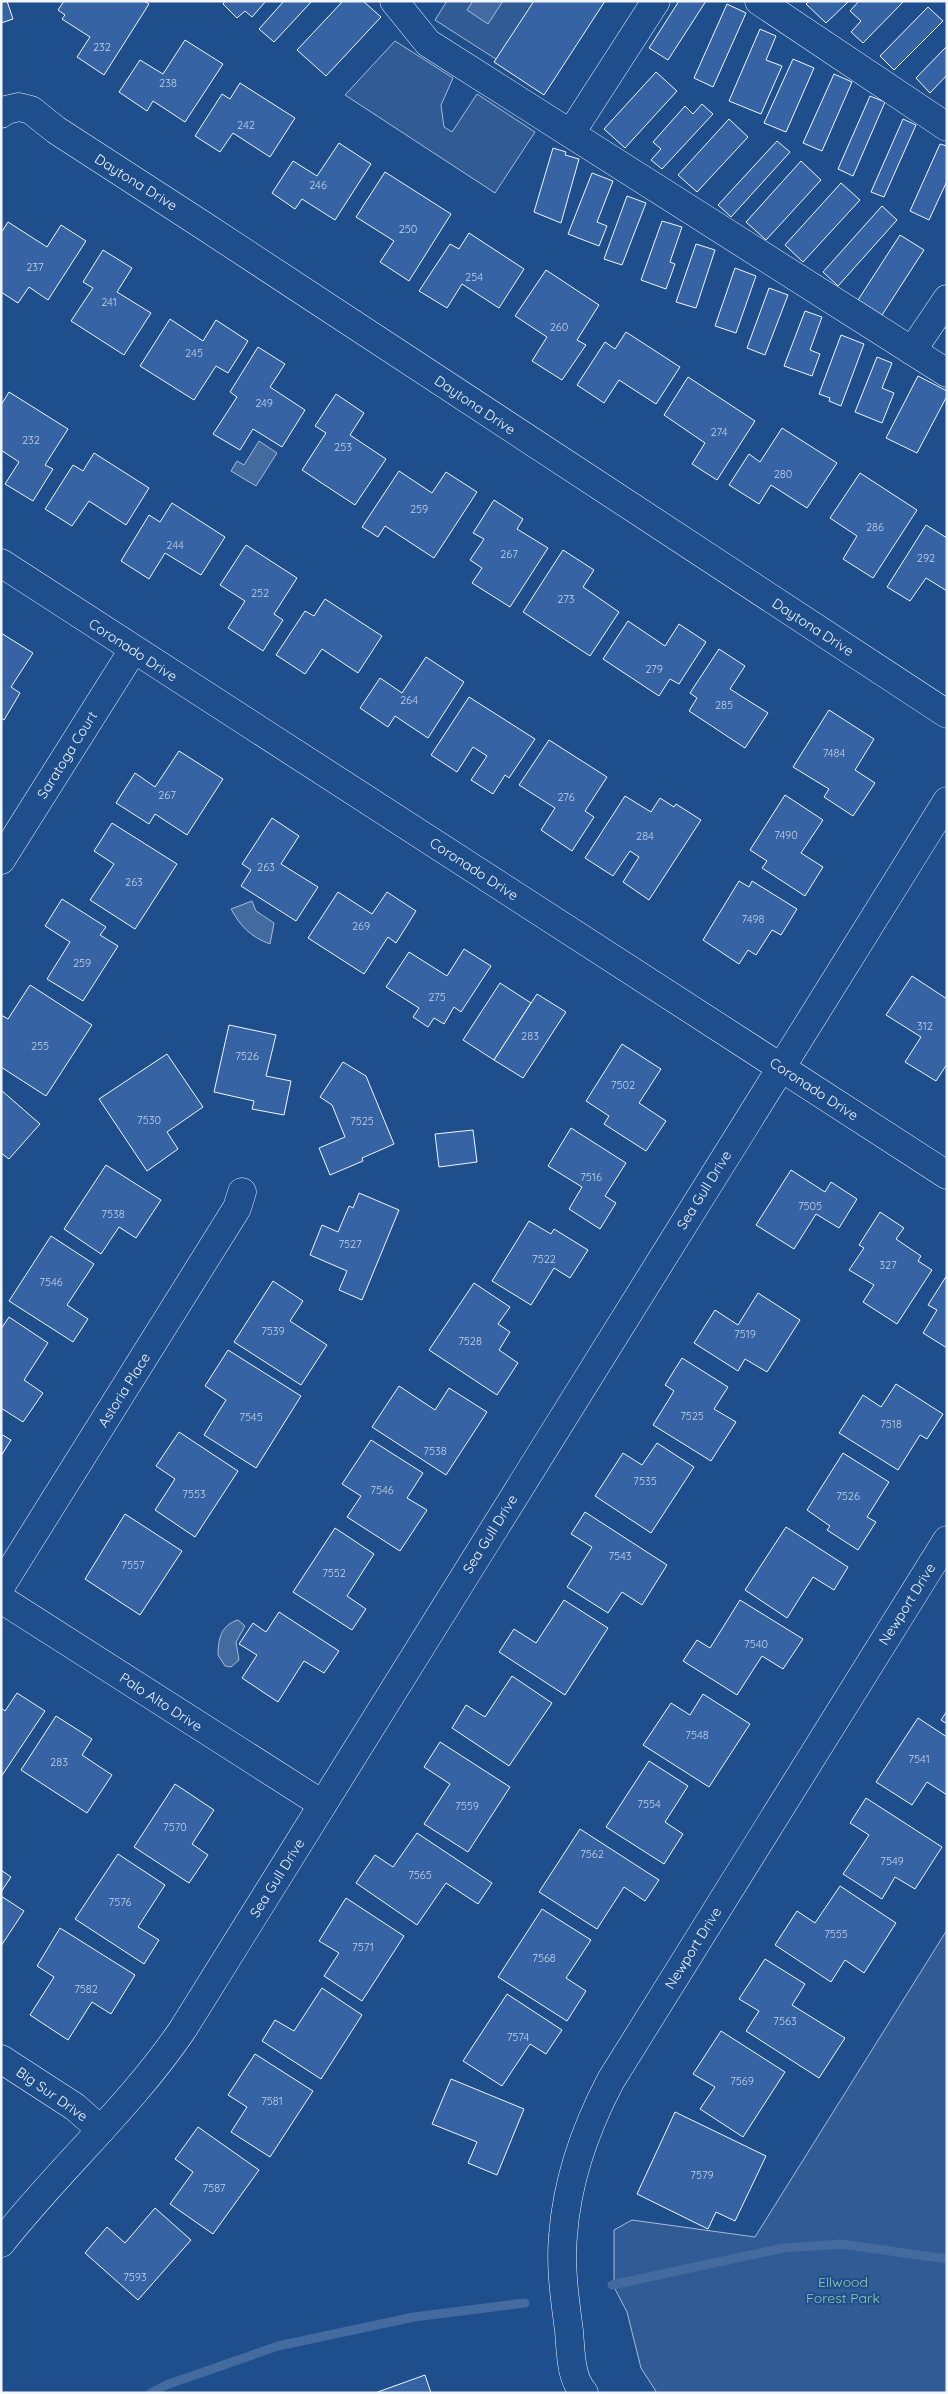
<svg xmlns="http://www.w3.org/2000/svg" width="948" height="2394" font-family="Quicksand,sans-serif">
	<rect width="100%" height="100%" fill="#1f4e8c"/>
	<!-- built -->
	<g fill="#305b95" stroke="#a8bbd7">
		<polygon points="447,1 537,1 499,61 435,20"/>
		<polygon points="395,41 453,78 441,105 444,127 452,132 477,94 535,132 495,193 345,95"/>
		<polygon points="947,1930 947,2393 657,2393 641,2368 627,2312 614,2287 614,2230 632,2220 755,2237"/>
	</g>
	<!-- water -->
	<g fill="#446ba0" stroke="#a8bbd7">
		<polygon points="473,1 503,1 488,24 467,10"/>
		<polygon points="259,441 277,453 256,486 231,471 237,461 244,465"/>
		<path d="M 252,901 L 256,911 L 274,923 L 270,944 C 251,937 241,927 231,909 Z"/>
		<path d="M 238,1620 L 245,1626 L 236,1642 L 239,1660 L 231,1667 L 225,1666 L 218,1655 C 218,1639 221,1625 238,1620 Z"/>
	</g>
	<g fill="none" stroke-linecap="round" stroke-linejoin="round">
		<!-- stream -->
		<g stroke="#446ba0" stroke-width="9">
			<polyline points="612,2285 783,2248 841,2244 947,2259"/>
			<polyline points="151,2393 166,2385 278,2346 414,2317 525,2303"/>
		</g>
	</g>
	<!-- building -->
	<g fill="#3563a3" stroke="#f2f6ff">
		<polygon points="1,1 7,1 13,19 1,23"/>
		<polygon points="64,1 144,1 149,4 104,75 77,57 90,37 62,19 65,15 58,10"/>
		<polygon points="225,1 266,1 252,17 245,11 237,18 223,4"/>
		<polygon points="284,1 312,1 274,42 259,29"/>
		<polygon points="343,1 363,1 381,17 326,76 297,50"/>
		<polygon points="534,1 605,1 544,95 494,62"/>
		<polygon points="679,1 706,1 668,60 649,48"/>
		<polygon points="809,1 849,1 826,23 806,4"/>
		<polygon points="859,1 904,1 863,43 851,32 861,21 850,11"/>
		<polygon points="727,4 746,13 713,87 694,78"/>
		<polygon points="928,7 943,21 894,70 880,56"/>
		<polygon points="760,29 776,36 766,60 782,66 761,114 729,101"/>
		<polygon points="185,40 223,64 185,122 153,101 147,111 119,92 140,60 163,74"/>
		<polygon points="947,46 947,75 930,93 916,78"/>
		<polygon points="793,59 814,68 786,132 764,123"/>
		<polygon points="656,72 677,91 625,148 604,129"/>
		<polygon points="834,74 852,82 822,151 803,143"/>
		<polygon points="240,83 295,118 270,157 233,133 220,152 195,136 222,94 230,99"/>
		<polygon points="870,96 885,102 853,176 838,169"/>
		<polygon points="702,104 713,114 662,169 651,160 661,149 653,142 685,106 693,114"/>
		<polygon points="729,119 748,137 697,192 678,175"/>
		<polygon points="903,119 916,125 884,197 871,192"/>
		<polygon points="777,141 790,152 731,217 718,205"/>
		<polygon points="339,143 371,164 335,220 302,199 295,209 272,193 293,161 317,176"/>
		<polygon points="940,144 947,146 947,181 929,220 910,211"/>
		<polygon points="553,148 566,152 565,155 579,159 561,223 534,212"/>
		<polygon points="801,161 821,180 766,240 746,222"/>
		<polygon points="385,172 451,214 409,281 380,262 394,241 356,217"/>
		<polygon points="592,173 613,181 597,222 607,226 599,246 568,234"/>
		<polygon points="841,183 860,200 803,262 785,245"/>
		<polygon points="627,196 646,203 622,265 604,259"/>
		<polygon points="882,206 897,220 838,286 823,272"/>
		<polygon points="662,221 682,227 670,262 675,264 666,289 641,280"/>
		<polygon points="8,222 47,247 61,225 86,241 48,300 29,287 18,303 1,292 1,233"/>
		<polygon points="469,233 524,269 499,308 462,284 447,308 419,291 450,244 459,249"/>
		<polygon points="900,235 924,250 882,315 858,300"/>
		<polygon points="696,244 715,250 696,308 676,302"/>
		<polygon points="103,250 132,268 117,292 151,313 124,355 71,321 93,288 83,282"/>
		<polygon points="735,268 756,276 736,333 715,326"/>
		<polygon points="546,270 599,305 577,340 586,345 562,380 532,361 547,337 515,316"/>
		<polygon points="769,288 788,295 765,355 747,348"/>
		<polygon points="805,311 822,317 810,350 820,354 812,376 784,366"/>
		<polygon points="170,319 203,341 216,320 248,341 228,373 216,366 194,400 140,366"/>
		<polygon points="626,332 680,367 656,404 619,380 604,403 577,385 605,342 615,349"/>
		<polygon points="841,335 864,344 841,406 829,401 830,398 819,394"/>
		<polygon points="258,347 285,364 270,387 305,410 282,447 253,429 240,450 213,434 237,397 230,392"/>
		<polygon points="877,357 892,363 882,388 894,393 882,423 855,412"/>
		<polygon points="918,376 947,391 947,396 917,453 886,438"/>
		<polygon points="688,377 755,421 717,480 692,464 705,443 664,415"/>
		<polygon points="9,392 68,429 45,465 53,469 33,501 5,484 19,462 1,450 1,405"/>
		<polygon points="336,394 364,413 350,435 386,459 355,505 302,470 326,433 315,426"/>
		<polygon points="782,428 837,463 807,508 771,485 759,504 729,485 749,454 760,462"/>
		<polygon points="94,453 149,488 126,525 89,501 72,526 45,509 73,465 83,471"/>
		<polygon points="399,471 432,493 446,472 477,492 434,558 385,526 378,537 362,527"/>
		<polygon points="860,473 917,510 873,578 843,559 857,536 830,518"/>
		<polygon points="494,500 523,519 517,529 548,548 510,607 472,583 482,568 470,560 484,539 473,533"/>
		<polygon points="172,503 225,537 201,575 165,553 149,579 121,561 149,515 160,522"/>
		<polygon points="926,525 947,538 947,591 926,578 910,601 887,587"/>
		<polygon points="246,545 297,578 274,614 283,620 263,651 228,628 245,601 220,585"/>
		<polygon points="563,550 594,570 583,587 619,612 590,656 523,612"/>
		<polygon points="325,599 382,636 358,673 322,649 305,674 276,655 305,611 314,616"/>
		<polygon points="628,621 665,646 679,624 706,642 679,684 670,679 659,696 603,659"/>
		<polygon points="1,633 33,653 11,687 20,693 4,720 1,718"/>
		<polygon points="719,649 745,666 730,689 768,713 745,748 689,711 697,698 690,693"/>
		<polygon points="426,657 464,682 428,738 395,716 388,727 360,708 380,678 402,693"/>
		<polygon points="469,697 535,739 509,778 505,775 493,794 471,780 487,756 473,747 457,772 431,755"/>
		<polygon points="829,710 874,739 855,770 875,783 853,816 824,797 829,789 793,767"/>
		<polygon points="549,740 607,777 585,811 594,817 572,851 541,830 555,808 519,785"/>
		<polygon points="179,751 223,779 187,835 155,814 149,824 116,803 135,773 155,787"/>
		<polygon points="785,795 823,820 801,853 823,867 805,896 762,868 767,861 750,850"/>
		<polygon points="625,796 651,812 660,798 674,807 676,804 701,820 649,900 623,882 639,857 630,851 613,876 585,858"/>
		<polygon points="272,818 299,836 281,864 318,887 296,921 241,886 251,870 242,864"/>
		<polygon points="112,823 177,864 135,929 90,900 114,864 94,851"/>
		<polygon points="739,881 749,887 752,881 797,909 781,935 772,930 756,955 748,950 739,964 703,940"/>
		<polygon points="338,892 372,914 387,892 416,911 396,943 388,937 364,974 308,938"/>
		<polygon points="62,899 106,927 100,935 118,946 83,1001 47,979 70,942 45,926"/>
		<polygon points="464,949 491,966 461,1012 454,1007 444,1024 434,1018 428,1027 413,1017 419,1008 386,987 409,952 447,976"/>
		<polygon points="912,976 947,999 947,1064 936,1081 905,1062 921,1037 886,1015"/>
		<polygon points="500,983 531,1003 494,1060 463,1040"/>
		<polygon points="30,985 92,1025 46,1096 1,1067 1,1015 8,1019"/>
		<polygon points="537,994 566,1012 523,1078 494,1060"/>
		<polygon points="229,1025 276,1035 266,1076 291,1081 284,1115 252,1109 254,1101 214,1092"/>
		<polygon points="622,1044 661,1069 639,1103 666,1121 646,1151 604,1124 609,1116 586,1101"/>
		<polygon points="167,1054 203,1107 167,1132 178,1149 147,1171 99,1099"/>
		<polygon points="343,1062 366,1076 394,1144 362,1158 363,1161 330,1175 319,1148 345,1137 332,1105 320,1097"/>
		<polygon points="1,1090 40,1124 9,1159 1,1153"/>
		<polygon points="571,1128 626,1163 605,1196 616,1203 600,1229 569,1209 582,1187 548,1166"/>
		<polygon points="473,1130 477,1162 439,1167 435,1134"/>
		<polygon points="106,1165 161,1200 136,1238 119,1227 101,1254 64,1229"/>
		<polygon points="791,1170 825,1192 831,1182 857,1199 839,1228 816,1214 794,1249 756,1225"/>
		<polygon points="359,1193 399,1210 362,1300 339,1290 347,1271 310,1255 322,1225 338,1232 349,1206 353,1208"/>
		<polygon points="880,1212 904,1228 896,1239 921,1256 918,1261 932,1270 897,1324 863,1302 874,1285 849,1270 864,1248 859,1245"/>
		<polygon points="529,1221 551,1234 554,1229 588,1250 570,1278 554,1268 531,1305 492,1281"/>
		<polygon points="51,1236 94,1264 67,1305 88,1319 73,1342 9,1301"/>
		<polygon points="947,1275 947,1348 923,1333 937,1310 928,1305"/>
		<polygon points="273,1281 303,1301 290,1321 327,1345 301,1385 234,1342"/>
		<polygon points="474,1283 510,1307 498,1324 510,1332 499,1350 518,1363 497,1395 429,1350"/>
		<polygon points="758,1293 800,1320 767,1372 745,1359 738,1371 694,1343 715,1310 738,1325"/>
		<polygon points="9,1317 48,1343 24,1380 43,1393 23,1422 1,1408 1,1329"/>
		<polygon points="228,1350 301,1396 256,1468 204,1435 226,1400 205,1386"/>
		<polygon points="682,1358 728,1387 714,1409 736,1422 711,1461 653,1425 674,1391 665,1385"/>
		<polygon points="896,1384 943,1414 927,1439 920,1435 898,1470 839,1433 863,1395 881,1407"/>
		<polygon points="399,1386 435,1410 449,1388 487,1412 446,1475 372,1427"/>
		<polygon points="179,1432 238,1471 195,1537 155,1510 175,1479 156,1466"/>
		<polygon points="1,1434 11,1440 1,1456"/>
		<polygon points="371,1440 423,1473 407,1498 427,1510 400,1551 347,1517 361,1496 342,1484"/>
		<polygon points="657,1443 694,1467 651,1533 595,1496 623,1453 642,1465"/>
		<polygon points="843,1453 889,1482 867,1517 876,1522 858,1550 827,1530 830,1526 807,1510"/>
		<polygon points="585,1512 667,1565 642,1605 622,1592 608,1613 567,1587 592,1547 571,1534"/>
		<polygon points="125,1514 182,1551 140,1615 85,1579"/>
		<polygon points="786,1527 848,1567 834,1590 813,1577 787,1618 745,1590"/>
		<polygon points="335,1528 374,1554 347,1596 366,1609 352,1630 293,1592"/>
		<polygon points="564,1600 608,1628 565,1695 499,1652 514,1629 536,1643"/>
		<polygon points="740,1600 803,1639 783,1669 762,1656 737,1695 683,1661 697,1640 710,1648"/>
		<polygon points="279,1612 339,1651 324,1673 304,1661 278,1702 242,1678 257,1655 239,1644 253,1623 266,1632"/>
		<polygon points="512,1676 552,1703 509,1766 452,1728 466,1705 485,1717"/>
		<polygon points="17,1693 45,1711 1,1777 1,1708 5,1711"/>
		<polygon points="703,1694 750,1724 709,1787 643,1745 671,1703 690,1715"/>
		<polygon points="947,1711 947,1724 941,1720"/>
		<polygon points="56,1716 92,1739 82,1755 112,1775 87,1813 21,1770"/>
		<polygon points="918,1718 947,1737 947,1795 927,1782 912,1805 876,1782"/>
		<polygon points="440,1742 510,1787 468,1852 424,1824 450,1784 424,1767"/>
		<polygon points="649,1761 688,1786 665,1822 683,1834 664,1864 606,1827"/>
		<polygon points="175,1784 214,1810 192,1844 208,1855 189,1883 134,1847"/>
		<polygon points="866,1798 942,1847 915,1889 895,1877 882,1899 843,1874 869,1835 850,1823"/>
		<polygon points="580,1829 659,1880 645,1901 624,1887 597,1929 539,1892"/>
		<polygon points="417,1833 492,1883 478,1904 446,1883 417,1925 356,1883 375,1855 393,1867"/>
		<polygon points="118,1854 165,1885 138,1927 159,1940 144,1964 75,1919"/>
		<polygon points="1,1870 11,1877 1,1892"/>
		<polygon points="840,1886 896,1923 864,1973 845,1960 831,1982 775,1945 797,1911 815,1923"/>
		<polygon points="1,1896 24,1911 1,1946"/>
		<polygon points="346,1898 404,1936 362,2001 324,1976 339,1953 319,1941"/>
		<polygon points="542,1909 591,1940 566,1978 586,1991 567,2021 498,1977"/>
		<polygon points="60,1928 135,1975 111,2014 92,2002 68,2040 30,2015 54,1977 37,1966"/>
		<polygon points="765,1959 805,1984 792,2005 845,2038 819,2078 746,2031 759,2011 739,1999"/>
		<polygon points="322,1988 362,2015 321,2079 262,2041 275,2020 294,2031"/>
		<polygon points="507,1994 562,2030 546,2054 530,2044 502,2086 463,2061"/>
		<polygon points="721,2031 785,2072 743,2137 700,2109 715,2087 693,2074"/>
		<polygon points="255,2054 313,2091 270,2157 231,2132 247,2107 228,2095"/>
		<polygon points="451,2079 524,2109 497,2175 468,2163 477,2142 432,2124"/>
		<polygon points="675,2112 766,2156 735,2221 716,2212 708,2229 637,2194"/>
		<polygon points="198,2127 259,2170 213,2234 170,2204 193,2172 175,2159"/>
		<polygon points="155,2208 191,2240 138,2300 85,2253 107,2227 125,2243"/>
		<polygon points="425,2375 431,2393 375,2393"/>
	</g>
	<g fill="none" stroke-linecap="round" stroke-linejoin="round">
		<!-- minor casing -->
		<g stroke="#f2f6ff" stroke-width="29">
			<g id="minor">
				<polyline points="394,1 428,43 947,373"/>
				<polyline points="759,1 947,127"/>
				<polyline points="1,114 6,110 19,107 31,110 56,130 198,222 947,714"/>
				<polyline points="571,133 656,1"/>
				<polyline points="912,351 947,299"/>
				<polyline points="1,563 947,1175"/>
				<polyline points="1,860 133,650"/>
				<polyline points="1,1586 237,1208 242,1192"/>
				<polyline points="1,1599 322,1804"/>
				<polyline points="1,2059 75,2107 101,2130"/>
				<path d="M 1,2243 C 59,2169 130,2107 183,2029 L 947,801"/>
				<path d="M 584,2393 C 570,2377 571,2352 569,2331 C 565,2300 560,2267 563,2236 C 567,2180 585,2129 611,2080 L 947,1540"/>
			</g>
		</g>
		<!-- minor -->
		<use href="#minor" stroke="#1f4e8c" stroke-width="28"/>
	</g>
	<g text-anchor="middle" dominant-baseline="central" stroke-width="4" stroke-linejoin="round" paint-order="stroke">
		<!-- number labels -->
		<g font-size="11" fill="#c3d1e8">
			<text x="102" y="47">232</text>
			<text x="168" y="83">238</text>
			<text x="246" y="125">242</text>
			<text x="318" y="185">246</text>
			<text x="408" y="229">250</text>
			<text x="35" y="267">237</text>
			<text x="474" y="277">254</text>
			<text x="109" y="302">241</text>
			<text x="559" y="327">260</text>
			<text x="194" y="353">245</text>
			<text x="264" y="403">249</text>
			<text x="719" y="432">274</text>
			<text x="31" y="440">232</text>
			<text x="343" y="447">253</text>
			<text x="783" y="474">280</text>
			<text x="419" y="509">259</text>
			<text x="875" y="527">286</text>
			<text x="175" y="545">244</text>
			<text x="509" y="554">267</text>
			<text x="926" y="558">292</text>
			<text x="260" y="593">252</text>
			<text x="566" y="599">273</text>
			<text x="654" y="669">279</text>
			<text x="409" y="700">264</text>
			<text x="724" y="705">285</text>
			<text x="834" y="753">7484</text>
			<text x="167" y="795">267</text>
			<text x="566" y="797">276</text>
			<text x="786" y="835">7490</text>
			<text x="645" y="836">284</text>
			<text x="266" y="867">263</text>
			<text x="134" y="882">263</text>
			<text x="753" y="919">7498</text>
			<text x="361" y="926">269</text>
			<text x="82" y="963">259</text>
			<text x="437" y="997">275</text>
			<text x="925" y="1026">312</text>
			<text x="530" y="1036">283</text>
			<text x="40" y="1046">255</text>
			<text x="247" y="1056">7526</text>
			<text x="623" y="1085">7502</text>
			<text x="149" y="1120">7530</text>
			<text x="362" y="1121">7525</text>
			<text x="591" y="1177">7516</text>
			<text x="810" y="1206">7505</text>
			<text x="113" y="1214">7538</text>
			<text x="350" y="1244">7527</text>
			<text x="544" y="1259">7522</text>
			<text x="888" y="1265">327</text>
			<text x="51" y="1282">7546</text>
			<text x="273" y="1331">7539</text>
			<text x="745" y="1334">7519</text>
			<text x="470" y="1341">7528</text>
			<text x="692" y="1416">7525</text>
			<text x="251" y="1417">7545</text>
			<text x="891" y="1424">7518</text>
			<text x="435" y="1451">7538</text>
			<text x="645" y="1481">7535</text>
			<text x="382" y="1490">7546</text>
			<text x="194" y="1494">7553</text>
			<text x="848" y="1496">7526</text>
			<text x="620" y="1556">7543</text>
			<text x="133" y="1565">7557</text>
			<text x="334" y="1573">7552</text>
			<text x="756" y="1644">7540</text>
			<text x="697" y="1735">7548</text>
			<text x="919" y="1759">7541</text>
			<text x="59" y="1762">283</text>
			<text x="649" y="1804">7554</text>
			<text x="467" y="1806">7559</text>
			<text x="175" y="1827">7570</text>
			<text x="592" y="1854">7562</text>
			<text x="892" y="1861">7549</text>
			<text x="420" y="1875">7565</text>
			<text x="120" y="1902">7576</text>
			<text x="836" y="1934">7555</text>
			<text x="363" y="1947">7571</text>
			<text x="544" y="1958">7568</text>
			<text x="86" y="1989">7582</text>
			<text x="785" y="2021">7563</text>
			<text x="518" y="2037">7574</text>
			<text x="742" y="2081">7569</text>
			<text x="272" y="2101">7581</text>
			<text x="702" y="2175">7579</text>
			<text x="214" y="2188">7587</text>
			<text x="135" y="2277">7593</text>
		</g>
		<!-- street labels -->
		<g font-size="14" fill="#f2f6ff" stroke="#1f4e8c">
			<text transform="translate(136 182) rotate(32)">Daytona Drive</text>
			<text transform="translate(475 405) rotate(34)">Daytona Drive</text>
			<text transform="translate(813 627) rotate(33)">Daytona Drive</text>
			<text transform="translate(133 650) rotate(33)">Coronado Drive</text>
			<text transform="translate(67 755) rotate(-58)">Saratoga Court</text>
			<text transform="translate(474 869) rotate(33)">Coronado Drive</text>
			<text transform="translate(814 1089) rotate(33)">Coronado Drive</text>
			<text transform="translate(704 1190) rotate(-58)">Sea Gull Drive</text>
			<text transform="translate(124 1390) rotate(-58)">Astoria Place</text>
			<text transform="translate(490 1534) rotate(-58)">Sea Gull Drive</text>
			<text transform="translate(907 1604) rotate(-58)">Newport Drive</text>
			<text transform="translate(161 1702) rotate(33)">Palo Alto Drive</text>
			<text transform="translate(277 1878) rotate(-58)">Sea Gull Drive</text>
			<text transform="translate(693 1948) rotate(-58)">Newport Drive</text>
			<text transform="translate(52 2094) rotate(35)">Big Sur Drive</text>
		</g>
		<!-- park labels -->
		<g font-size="14" fill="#97c8a6" stroke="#1f4e8c">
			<text x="843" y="2282">Ellwood<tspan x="843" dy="16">Forest Park</tspan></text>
		</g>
	</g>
	<!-- border -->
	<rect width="948" height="2394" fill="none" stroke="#f2f6ff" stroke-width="5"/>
</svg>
